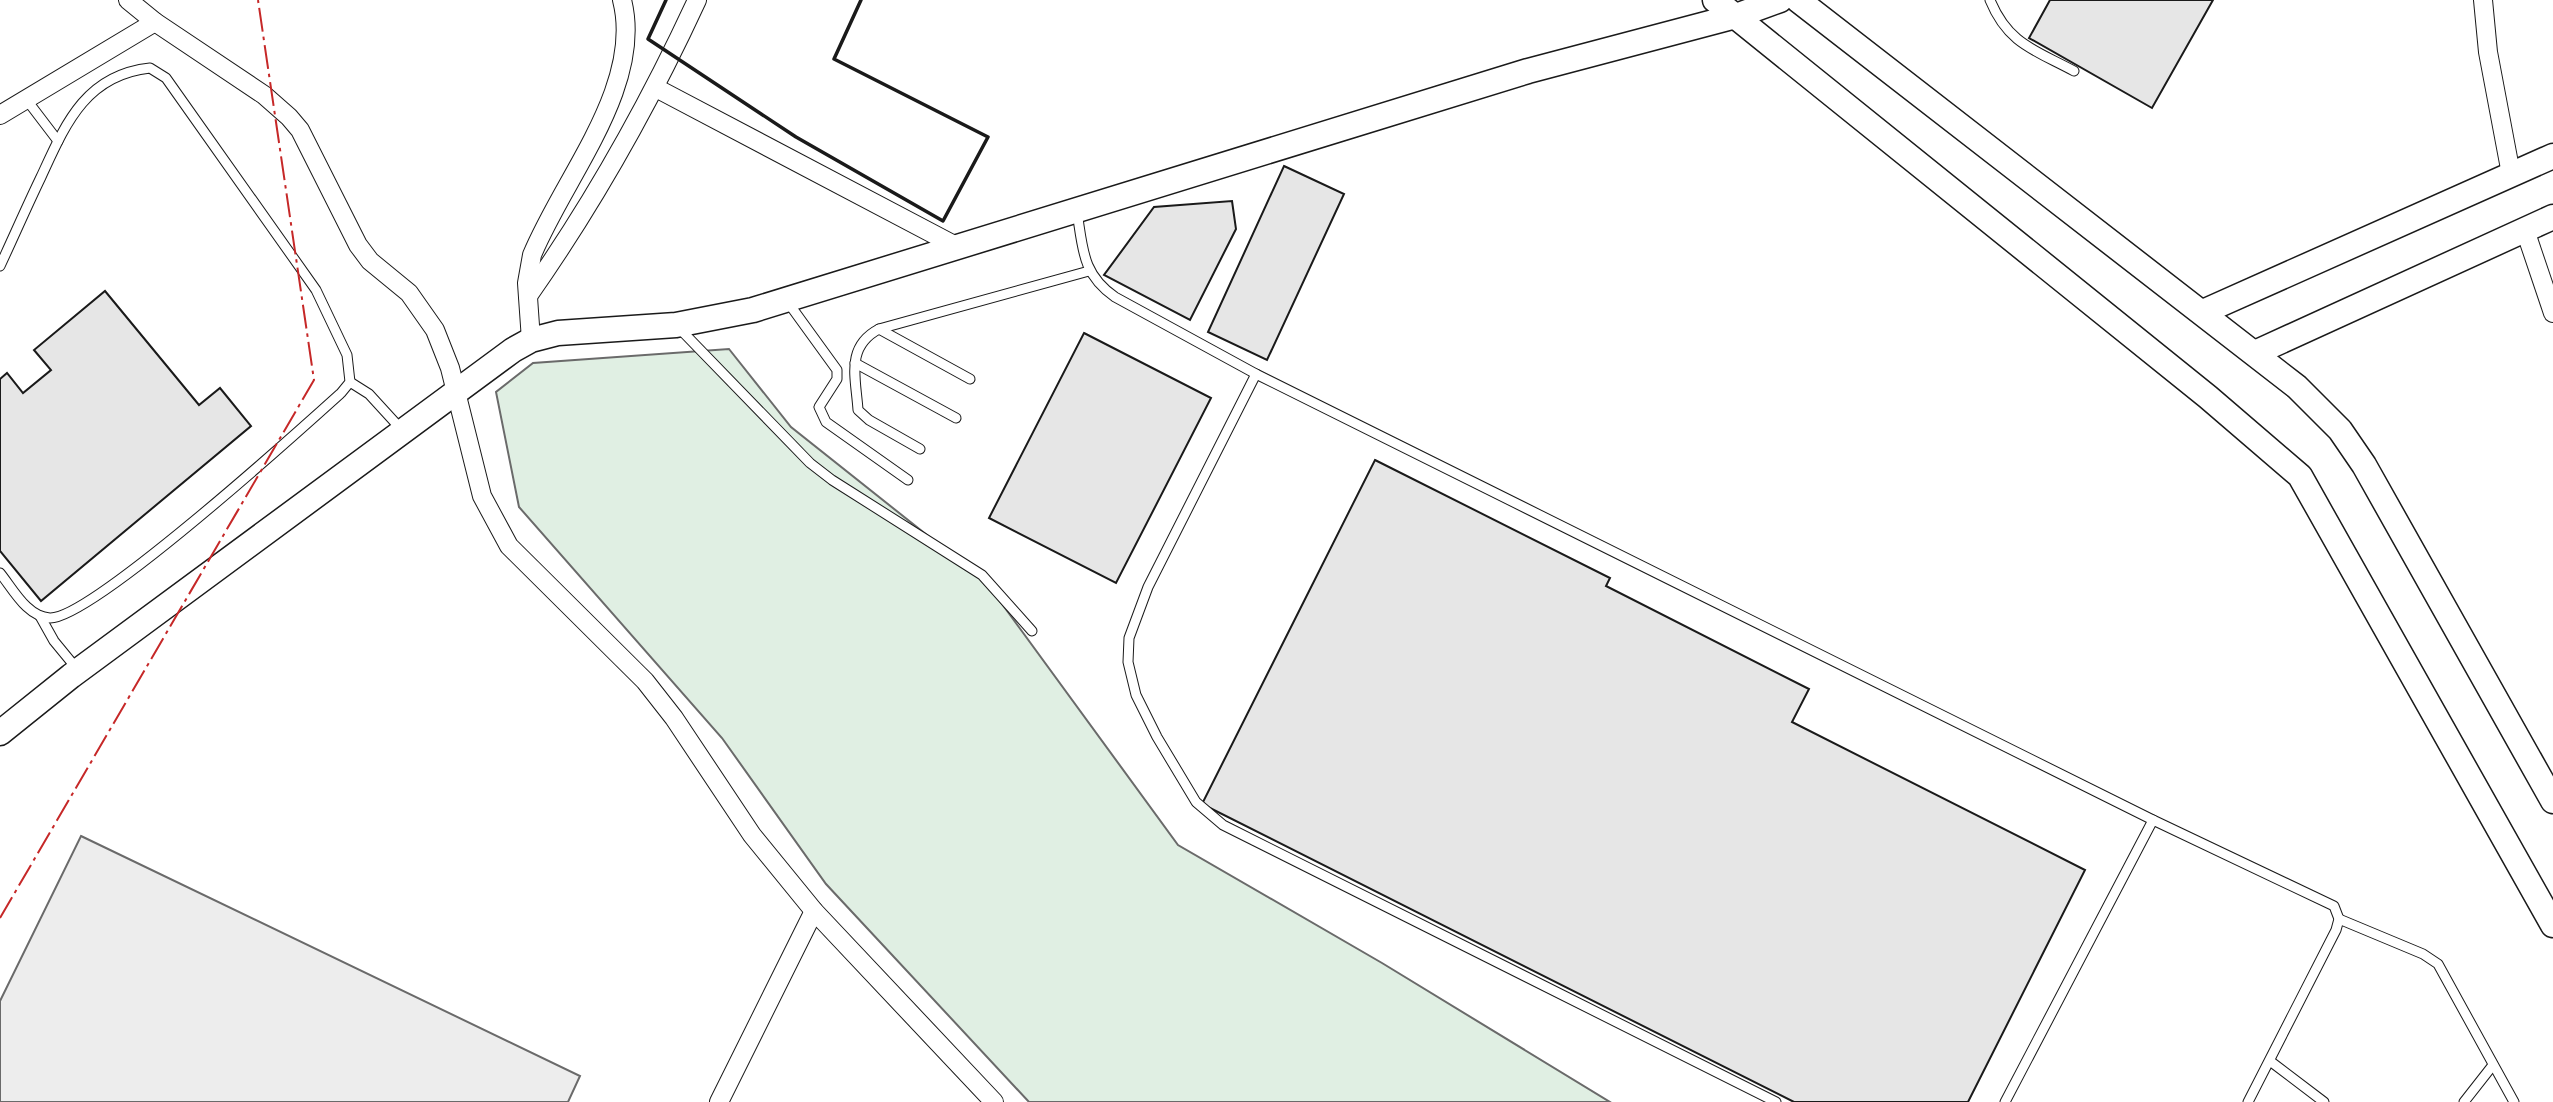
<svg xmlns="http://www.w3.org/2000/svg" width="2553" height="1102" font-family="'PT Sans',sans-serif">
	<rect width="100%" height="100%" fill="#fff"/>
	<!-- green -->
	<polygon fill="#e0efe3" stroke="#6a6a6a" stroke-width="2" points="729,349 791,427 986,582 1178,845 1382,963 1610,1102 1029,1102 826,884 722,738 519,507 496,392 533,363"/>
	<!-- parking -->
	<polygon fill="#ededed" stroke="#6a6a6a" stroke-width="2" points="81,836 580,1076 568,1102 0,1102 0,1001"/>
	<!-- building -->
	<g fill="#e6e6e6" stroke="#1a1a1a" stroke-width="2">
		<polygon points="2050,0 2213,0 2152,108 2029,38"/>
		<polygon points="1284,166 1344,194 1267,360 1208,332"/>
		<polygon points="1232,201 1236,229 1190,320 1104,275 1154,207"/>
		<polygon points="105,291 199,405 220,388 251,426 41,601 0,551 0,379 7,373 23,393 51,370 34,350"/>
		<polygon points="1084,333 1211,398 1116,583 989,518"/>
		<polygon points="1375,460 1610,578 1606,586 1809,689 1792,722 2085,870 1968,1102 1794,1102 1202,804"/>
	</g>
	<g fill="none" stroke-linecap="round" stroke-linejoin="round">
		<!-- lane casing -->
		<g stroke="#1a1a1a" stroke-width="11">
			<g id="lane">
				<path d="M 1990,0 C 2008,44 2035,50 2074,71"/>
				<polyline points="26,99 58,141"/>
				<path d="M 1077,212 C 1083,249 1082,274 1115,297 L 1256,374 L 2153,820 L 2334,906 L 2339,919 L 2336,930 L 2248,1102"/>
				<path d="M 0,266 C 14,236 27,206 41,177 C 65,125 85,75 150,68 L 166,78 L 316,290 L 347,355 L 350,382 L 341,393 C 300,430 91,619 50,618 C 27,617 13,589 0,573"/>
				<polyline points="787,301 837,370 837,379 819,407 826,422 908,480"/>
				<polyline points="678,327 810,463 832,480 982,575 1032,631"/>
				<polyline points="879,329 970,379"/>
				<polyline points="855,363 956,418"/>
				<polyline points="1256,374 1148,587 1129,638 1128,662 1136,695 1157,737 1196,802 1223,825 1776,1102"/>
				<polyline points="350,382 369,394 401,429"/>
				<path d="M 920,449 L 869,420 L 858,410 C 856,378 845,347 879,329 L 1089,271"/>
				<polyline points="40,616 54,641 77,669"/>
				<polyline points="2339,919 2423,954 2438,964 2514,1102"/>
				<polyline points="2270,1061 2324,1102"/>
				<polyline points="2005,1102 2153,820"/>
				<polyline points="2464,1102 2493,1065"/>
			</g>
		</g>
		<!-- street casing -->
		<g stroke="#1a1a1a" stroke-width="20">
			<g id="street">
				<polyline points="128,0 155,22 264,95 289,117 300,130 358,245 370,261 409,293 435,330 450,368 482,496 509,546 645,681 674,718 752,835 814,911 994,1102"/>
				<polyline points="2483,0 2488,52 2511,174"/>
				<polyline points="656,88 956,246"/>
				<polyline points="0,115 155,22"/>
				<polyline points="2525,230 2553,313"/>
				<path d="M 528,296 C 594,202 649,104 697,0"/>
				<path d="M 531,340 L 527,283 L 532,255 C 564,177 644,86 622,0"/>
				<polyline points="719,1102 814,911"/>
			</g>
		</g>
		<!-- secondary casing -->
		<g stroke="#1a1a1a" stroke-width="27">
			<g id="secondary">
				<polyline points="1715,0 2208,397 2300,476 2553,925"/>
				<polyline points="1798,0 2297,387 2340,430 2364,465 2553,801"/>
				<polyline points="2203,312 2553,156"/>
				<polyline points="2255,353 2553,217"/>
				<polyline points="0,733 71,676 513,350 531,340 558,333 676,325 753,310 1528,71 1736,16 1780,0"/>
			</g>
		</g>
		<!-- lane -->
		<use href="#lane" stroke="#fff" stroke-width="9"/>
		<!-- street -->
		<use href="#street" stroke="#fff" stroke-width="18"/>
		<!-- secondary -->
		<use href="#secondary" stroke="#fff" stroke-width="24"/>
		<!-- wall -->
		<polyline stroke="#1a1a1a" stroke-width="3.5" points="666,0 648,39 796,137 943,221 988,137 834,59 861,0"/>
		<!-- power -->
		<polyline stroke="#c62828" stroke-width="2" stroke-dasharray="24 5 3.5 5" stroke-linecap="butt" points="0,918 314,380 258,0"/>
	</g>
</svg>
